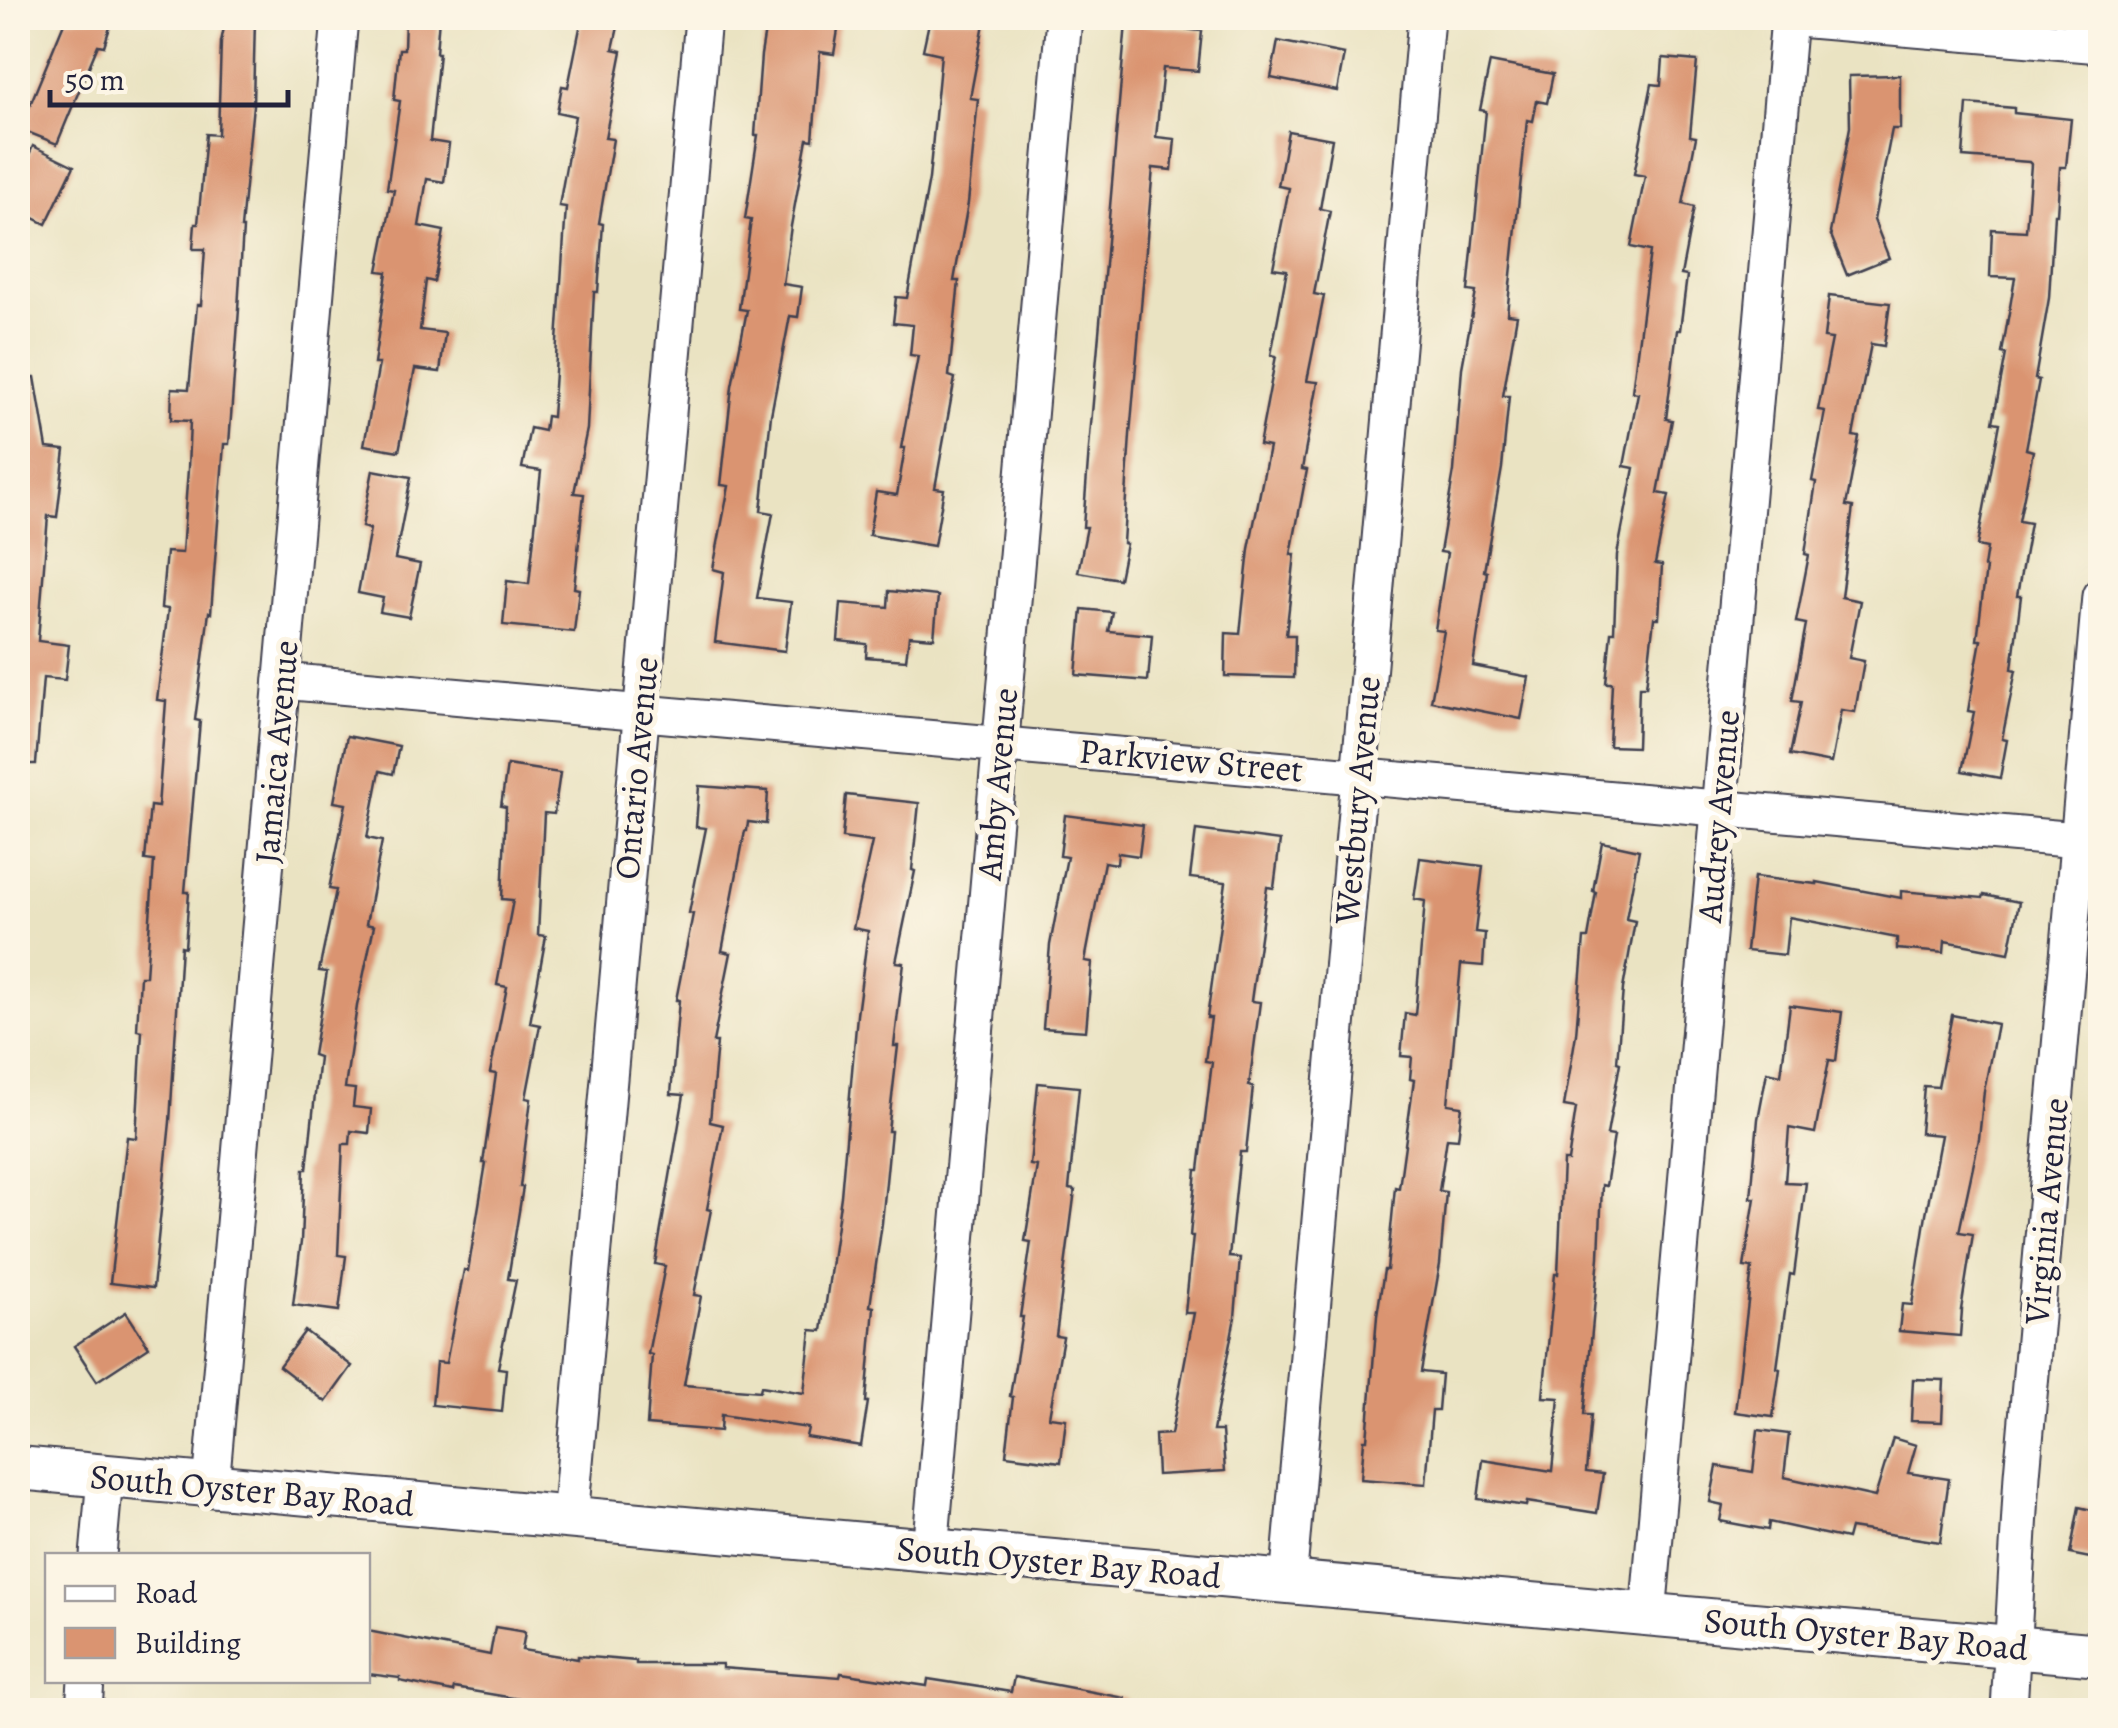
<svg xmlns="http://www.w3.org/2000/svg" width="2118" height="1728" font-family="Alegreya,serif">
	<rect width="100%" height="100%" fill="#fcf5e5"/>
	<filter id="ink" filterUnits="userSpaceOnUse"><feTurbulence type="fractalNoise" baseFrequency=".01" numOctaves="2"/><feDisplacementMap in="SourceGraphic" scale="20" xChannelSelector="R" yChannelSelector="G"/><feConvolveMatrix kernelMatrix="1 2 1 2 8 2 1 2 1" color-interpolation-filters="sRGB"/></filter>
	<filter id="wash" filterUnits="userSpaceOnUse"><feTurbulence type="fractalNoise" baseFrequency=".0048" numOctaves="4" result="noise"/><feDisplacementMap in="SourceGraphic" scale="40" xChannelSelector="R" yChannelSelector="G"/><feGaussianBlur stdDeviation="2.25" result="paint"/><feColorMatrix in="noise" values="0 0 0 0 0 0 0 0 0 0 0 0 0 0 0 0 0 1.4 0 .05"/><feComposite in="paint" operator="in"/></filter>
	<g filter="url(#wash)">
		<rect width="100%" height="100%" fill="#eae3c2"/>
		<g id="blocks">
			<!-- building -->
			<g fill="#da9471">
				<polygon points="66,18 113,18 104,46 98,45 57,144 20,129"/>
				<polygon points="226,18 255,18 253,105 241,228 243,228 238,309 239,309 229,444 224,444 211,613 209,612 195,720 200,721 185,892 189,892 185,947 181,946 170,1122 153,1288 110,1283 127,1137 136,1138 142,1031 137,1030 140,976 146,976 154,861 145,860 150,806 158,807 166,701 157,700 168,609 161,608 166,552 182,553 188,469 190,421 171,420 172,388 189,389 197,305 201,305 205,249 193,249 195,224 198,224 206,134 218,135 221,42"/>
				<polygon points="405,18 439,18 436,53 439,53 430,141 449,144 444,182 427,179 419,226 444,231 434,282 426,280 420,330 445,333 440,372 415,369 399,451 364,445 379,364 374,364 387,272 378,271 394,190 387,189 400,101 394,100 399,49 404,49"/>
				<polygon points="582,18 620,18 613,49 622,51 605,138 613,139 599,223 603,224 598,292 594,292 587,429 574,493 584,494 574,588 579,589 574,632 503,625 507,581 529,584 541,471 522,468 530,428 544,431 546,416 552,417 566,207 559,206 575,116 557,112 562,86 568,87"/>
				<polygon points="767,18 840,18 834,54 820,52 813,140 807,139 791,226 783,284 802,287 798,317 790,316 771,415 761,511 773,513 757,598 791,602 785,651 715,642 724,572 713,569 729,486 721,485 732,386 747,310 739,309 751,220 745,219 758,135 755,135 761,55"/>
				<polygon points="930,18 985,18 970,98 978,99 968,203 954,281 959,281 949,376 955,378 935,488 944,489 934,546 869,535 876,492 897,495 905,448 901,448 918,356 910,355 913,325 893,323 896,297 907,298 929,179 941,54 923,50"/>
				<polygon points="1126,23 1202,31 1198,71 1163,68 1156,137 1175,139 1172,170 1153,168 1130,435 1123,543 1126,544 1119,579 1078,572 1087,527 1083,527 1089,448"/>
				<polygon points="1278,41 1344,54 1337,91 1271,78"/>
				<polygon points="1663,58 1697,61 1690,136 1696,137 1683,204 1694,207 1681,275 1687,276 1680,330 1677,330 1666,419 1672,420 1658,493 1669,495 1655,564 1662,565 1659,618 1654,618 1646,687 1639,687 1637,747 1609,746 1612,683 1606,683 1611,632 1614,632 1617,555 1634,468 1624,466 1638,393 1632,392 1650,251 1631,247 1645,176 1634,174 1652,84 1661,85"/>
				<polygon points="1490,62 1553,74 1547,103 1537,101 1533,121 1527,120 1507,314 1517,315 1503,396 1509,396 1502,468 1484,571 1487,572 1473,666 1529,677 1521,719 1431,701 1444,631 1435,630 1447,553 1440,552 1454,471 1462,368 1476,292 1468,291 1486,111 1480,110"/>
				<polygon points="1900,75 1900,129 1892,129 1874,220 1889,258 1847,275 1830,233 1850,127 1849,76"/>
				<polygon points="1967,104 2014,108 2014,113 2071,119 2066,167 2060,167 2057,214 2054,214 2049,298 2035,379 2039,380 2026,449 2033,451 2019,521 2030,523 2017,596 2021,596 2012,669 2016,670 2002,739 2007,740 2000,778 1962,771 1974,712 1968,711 1981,640 1977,640 1986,568 1984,567 1987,548 1977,546 2000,423 1993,422 2006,354 2002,353 2015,278 1990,277 1992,229 2026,231 2031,164 2029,162 1963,157"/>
				<polygon points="1288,131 1332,139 1320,209 1330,211 1314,294 1324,296 1307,381 1318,382 1302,469 1307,470 1291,554 1295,554 1286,635 1295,635 1294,678 1225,676 1226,633 1240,634 1249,549 1269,447 1259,445 1276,356 1271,355 1287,270 1273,268 1289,188 1278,186"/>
				<polygon points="33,146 74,166 46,224 18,210 18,178"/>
				<polygon points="1829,296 1890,303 1884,346 1871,344 1853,436 1859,437 1846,506 1853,507 1841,597 1860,601 1849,658 1864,661 1855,712 1841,710 1831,763 1790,755 1801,702 1792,701 1806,624 1796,622 1809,555 1805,554 1816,482 1812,481 1825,411 1818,410 1832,339 1824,338"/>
				<polygon points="29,377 35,377 47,448 65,450 57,517 48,516 38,641 69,645 65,680 43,678 36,764 18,764 18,468"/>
				<polygon points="373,470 411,477 395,559 420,564 409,617 380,612 383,598 358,593 370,529 362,527"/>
				<polygon points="889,591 938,596 934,638 909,636 906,660 866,657 867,644 838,641 841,603 888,607"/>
				<polygon points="1082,609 1112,612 1108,631 1152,635 1148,681 1076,675"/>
				<polygon points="347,736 399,746 393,774 380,771 367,838 382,841 366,924 374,926 357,1006 345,1088 355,1089 353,1107 371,1109 369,1133 351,1131 350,1144 343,1144 338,1255 346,1256 339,1311 293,1305 301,1242 304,1169 307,1169 319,1057 313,1055 327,972 319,971 336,890 329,889 346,804 334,802"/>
				<polygon points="507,765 560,773 554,814 544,813 538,935 546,936 530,1023 540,1025 526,1098 531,1099 520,1187 523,1187 508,1279 516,1280 498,1368 506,1369 502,1412 432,1405 436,1362 446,1363 464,1270 468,1271 486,1163 483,1163 496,1074 490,1073 507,987 497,985 513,900 502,899 506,807 501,806"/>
				<polygon points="699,786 768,791 766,824 748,822 747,831 745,831 722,951 731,953 713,1042 717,1042 710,1122 723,1125 707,1209 711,1210 694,1295 701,1296 684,1385 760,1391 761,1386 804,1393 811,1330 822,1331 841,1196 857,1015 868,931 853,928 872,842 842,838 846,795 919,803 912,870 915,871 896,962 904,963 894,1046 898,1046 888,1131 891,1131 882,1223 870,1306 874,1307 866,1402 868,1402 861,1446 806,1437 808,1428 721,1415 720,1431 647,1425 652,1355 648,1354 665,1266 655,1264 684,1095 671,1094 679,1000 676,1000 693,914 689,913 706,828 696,827"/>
				<polygon points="1065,815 1143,825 1139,856 1118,853 1117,864 1104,862 1085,961 1092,962 1086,1031 1043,1028 1050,945 1067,857 1060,856"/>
				<polygon points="1196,830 1280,841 1274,888 1267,887 1251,1001 1260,1002 1249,1086 1253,1087 1246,1152 1240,1152 1229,1257 1240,1258 1235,1317 1213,1431 1222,1431 1225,1471 1157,1475 1155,1435 1171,1434 1194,1313 1185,1313 1193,1236 1190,1236 1196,1170 1199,1170 1212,1062 1205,1061 1211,1018 1207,1018 1226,882 1190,878"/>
				<polygon points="1602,842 1639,850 1626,919 1635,921 1623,989 1617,1062 1620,1063 1607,1135 1614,1136 1606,1186 1602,1185 1599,1257 1584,1415 1591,1415 1586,1472 1603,1474 1597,1513 1527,1502 1526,1506 1478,1499 1483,1460 1552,1471 1559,1398 1543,1397 1555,1274 1558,1274 1563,1161 1568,1161 1576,1108 1564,1106 1576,1034 1584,938 1588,938 1596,892 1593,891"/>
				<polygon points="1420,858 1483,866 1475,932 1485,933 1483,966 1461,964 1448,1104 1462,1106 1458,1139 1447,1138 1439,1191 1446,1192 1440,1264 1421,1372 1441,1374 1438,1410 1432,1410 1426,1484 1361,1479 1364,1440 1367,1440 1377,1316 1384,1270 1387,1270 1395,1187 1399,1188 1414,1080 1410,1079 1412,1057 1401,1056 1405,1013 1415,1015 1425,901 1414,899"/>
				<polygon points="1754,877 1817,884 1817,882 1901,898 1901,891 1983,898 1984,895 2019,902 2009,953 1945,941 1944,953 1897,949 1897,938 1789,917 1785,955 1746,951"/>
				<polygon points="1790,1005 1842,1012 1836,1061 1829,1060 1815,1133 1789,1128 1785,1182 1806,1183 1794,1275 1790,1274 1777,1368 1780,1369 1773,1417 1735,1412 1752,1268 1744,1267 1755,1198 1751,1198 1758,1119 1767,1072 1781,1075"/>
				<polygon points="1952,1015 1997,1024 1984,1091 1979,1139 1959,1232 1973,1234 1961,1310 1962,1310 1960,1336 1899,1331 1902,1304 1912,1305 1926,1214 1941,1135 1920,1133 1924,1086 1938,1087"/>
				<polygon points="1038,1083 1079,1087 1069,1189 1075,1190 1056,1336 1063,1337 1049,1417 1066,1419 1061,1462 1006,1455 1013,1397 1010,1396 1023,1317 1020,1317 1031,1242 1025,1241 1037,1166 1030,1165"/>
				<polygon points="126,1312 149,1347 97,1381 74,1346"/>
				<polygon points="305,1331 352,1366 326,1402 279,1366"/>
				<polygon points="1913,1379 1944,1380 1942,1422 1911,1421"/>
				<polygon points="1758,1430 1789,1434 1784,1477 1875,1497 1893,1438 1916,1445 1908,1473 1949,1479 1940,1542 1850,1528 1847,1539 1769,1522 1768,1530 1720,1521 1723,1505 1710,1502 1717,1466 1753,1472"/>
				<polygon points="2079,1507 2100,1512 2100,1560 2070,1554"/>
				<polygon points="495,1627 525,1632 522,1650 578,1659 578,1656 636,1661 636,1664 722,1664 722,1668 840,1677 841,1673 927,1686 928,1679 1011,1692 1014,1677 1125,1698 1124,1710 642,1710 543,1703 454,1688 453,1692 400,1681 400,1678 368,1674 368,1631 490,1655"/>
			</g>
		</g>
	</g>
	<g filter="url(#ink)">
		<use href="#blocks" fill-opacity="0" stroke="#403f4f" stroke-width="2.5"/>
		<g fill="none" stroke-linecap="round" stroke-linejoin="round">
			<!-- minor casing -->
			<g stroke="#403f4f" stroke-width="39">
				<g id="minor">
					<polyline points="1786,18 2100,45"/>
					<polyline points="282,681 2100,842"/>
					<polyline points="211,1486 340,18"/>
					<polyline points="570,1519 703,18"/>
					<polyline points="930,1551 1064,18"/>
					<polyline points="98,1556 105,1477"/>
					<polyline points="1288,1583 1426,18"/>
					<polyline points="1648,1615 1789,18"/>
					<polyline points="84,1710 86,1680"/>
					<polyline points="2009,1710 2022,1475 2100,596"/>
				</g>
			</g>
			<!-- major casing -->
			<g stroke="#403f4f" stroke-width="46">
				<polyline id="major" points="18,1468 2100,1655"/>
			</g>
			<!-- minor -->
			<use href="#minor" stroke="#fff" stroke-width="35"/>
			<!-- major -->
			<use href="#major" stroke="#fff" stroke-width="42"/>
		</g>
	</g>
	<g text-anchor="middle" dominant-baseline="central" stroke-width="10" stroke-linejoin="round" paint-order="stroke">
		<!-- street labels -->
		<g font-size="35" fill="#22223b" stroke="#fcf5e5">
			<text transform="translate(276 752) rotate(-85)">Jamaica Avenue</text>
			<text transform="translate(1191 760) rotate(5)">Parkview Street</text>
			<text transform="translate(636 768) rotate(-85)">Ontario Avenue</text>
			<text transform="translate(997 784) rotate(-85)">Amby Avenue</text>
			<text transform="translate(1357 800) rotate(-85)">Westbury Avenue</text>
			<text transform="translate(1718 816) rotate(-85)">Audrey Avenue</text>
			<text transform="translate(2046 1211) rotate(-85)">Virginia Avenue</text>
			<text transform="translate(252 1490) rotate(5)">South Oyster Bay Road</text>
			<text transform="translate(1059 1562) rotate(5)">South Oyster Bay Road</text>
			<text transform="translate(1866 1634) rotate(5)">South Oyster Bay Road</text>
		</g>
	</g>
	<!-- margin -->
	<rect width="2118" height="1728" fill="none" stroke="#fcf5e5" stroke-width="60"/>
	<!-- legend -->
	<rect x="45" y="1553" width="325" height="130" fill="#fcf5e5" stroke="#a5a1a1" stroke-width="2.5"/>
	<rect x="65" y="1586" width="50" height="15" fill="#ffffff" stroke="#a5a1a1" stroke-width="2.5"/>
	<text x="135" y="1603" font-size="30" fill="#22223b">Road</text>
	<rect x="65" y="1628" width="50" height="30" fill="#da9471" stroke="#a5a1a1" stroke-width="2.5"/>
	<text x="135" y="1653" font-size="30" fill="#22223b">Building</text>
	<!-- scale -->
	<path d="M50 90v15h238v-15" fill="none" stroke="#22223b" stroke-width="5"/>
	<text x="65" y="90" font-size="30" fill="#22223b" stroke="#fcf5e5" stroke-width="8" paint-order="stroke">50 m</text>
</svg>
